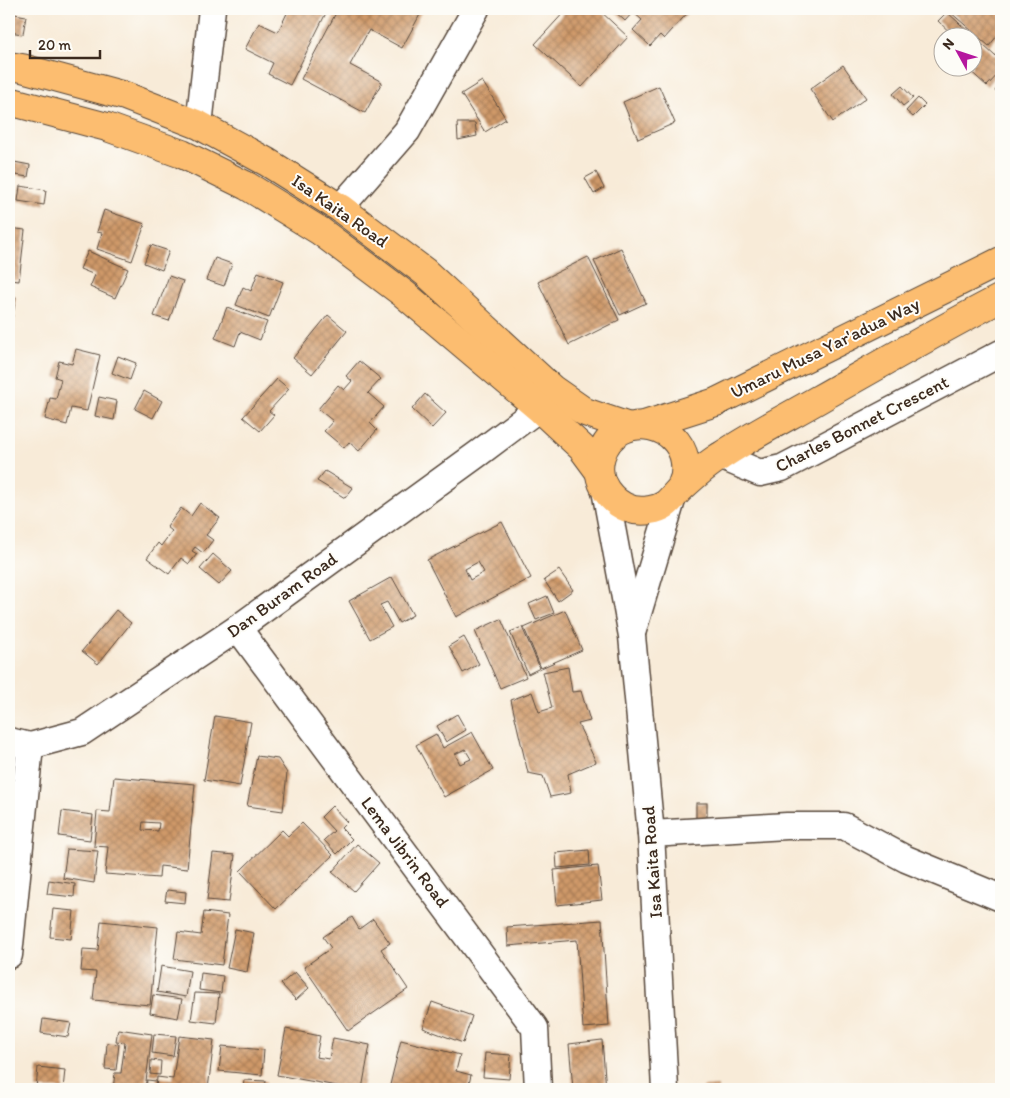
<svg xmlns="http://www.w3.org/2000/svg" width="1010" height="1098" font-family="Itim,sans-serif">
	<defs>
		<pattern id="building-cross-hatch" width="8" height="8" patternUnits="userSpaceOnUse" patternTransform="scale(1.25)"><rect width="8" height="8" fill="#cf9969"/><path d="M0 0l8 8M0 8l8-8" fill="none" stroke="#a97d56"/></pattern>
	</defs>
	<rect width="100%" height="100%" fill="#fdfcf7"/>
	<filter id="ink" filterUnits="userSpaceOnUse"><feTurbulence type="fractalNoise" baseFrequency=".02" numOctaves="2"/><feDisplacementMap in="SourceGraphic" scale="10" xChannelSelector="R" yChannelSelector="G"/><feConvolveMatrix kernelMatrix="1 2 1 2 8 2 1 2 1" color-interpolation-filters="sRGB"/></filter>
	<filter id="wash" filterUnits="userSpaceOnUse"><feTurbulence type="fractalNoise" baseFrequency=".0096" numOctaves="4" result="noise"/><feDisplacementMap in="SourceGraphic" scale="20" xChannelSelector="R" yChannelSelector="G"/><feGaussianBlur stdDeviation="1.12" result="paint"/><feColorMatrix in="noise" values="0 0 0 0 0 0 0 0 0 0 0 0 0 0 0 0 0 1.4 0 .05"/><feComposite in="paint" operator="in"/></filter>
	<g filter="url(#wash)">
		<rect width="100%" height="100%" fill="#f8ebd8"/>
		<g id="blocks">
			<!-- building -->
			<g fill="url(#building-cross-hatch)" fill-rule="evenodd">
				<polygon points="289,9 328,9 290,85 268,74 273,63 245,49 259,23 278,32"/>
				<polygon points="338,9 423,9 402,48 369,30 350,65 382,82 365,113 301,79"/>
				<polygon points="567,9 598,9 628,37 582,87 535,44"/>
				<polygon points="612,9 691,9 664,39 660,35 650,46 633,30 642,20 633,12 625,21"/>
				<polygon points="951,9 1001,9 1001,31 989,46 949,11"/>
				<polygon points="947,12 995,56 1001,49 1001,71 987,86 967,68 972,68 972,38 956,38 938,21"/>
				<polygon points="9,13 26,16 23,34 9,32"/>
				<polygon points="843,65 866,98 833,122 810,89"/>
				<polygon points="482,81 506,119 485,132 461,94"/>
				<polygon points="1001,83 1001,97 995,91"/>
				<polygon points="659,86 675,123 638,139 623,102"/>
				<polygon points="902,86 913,98 903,106 893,94"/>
				<polygon points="918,98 925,105 913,117 906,111"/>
				<polygon points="457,123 475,123 477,136 458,140"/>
				<polygon points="9,161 30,165 28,177 9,174"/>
				<polygon points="596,172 604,188 594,194 585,178"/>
				<polygon points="20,186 46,190 44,205 18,201"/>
				<polygon points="104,210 145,224 132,261 97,249 102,233 97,232"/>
				<polygon points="9,228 25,230 19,281 9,280"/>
				<polygon points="151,245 169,251 162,270 144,263"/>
				<polygon points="621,248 646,303 620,315 594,261"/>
				<polygon points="88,251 128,269 115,298 90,287 95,275 80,269"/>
				<polygon points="588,257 619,320 569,345 538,282"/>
				<polygon points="215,258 232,264 224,286 206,280"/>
				<polygon points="258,272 283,282 269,318 236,305 243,287 251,291"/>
				<polygon points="169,276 183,281 169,321 154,316"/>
				<polygon points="9,296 16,297 10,332 9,331"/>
				<polygon points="227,307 267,322 260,340 240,332 235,346 215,338"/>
				<polygon points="328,315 347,331 312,374 293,358"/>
				<polygon points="76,349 100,355 87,411 71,408 67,425 45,419 50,398 56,399 61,379 55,377 59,361 72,364"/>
				<polygon points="118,356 136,363 130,380 112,373"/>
				<polygon points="359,361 381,379 368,393 384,407 370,423 377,430 359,451 349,442 344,448 324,431 333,421 318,409 338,385 344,390 352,381 346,376"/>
				<polygon points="277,379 289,389 269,411 274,415 260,431 243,417"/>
				<polygon points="144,391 162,401 153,418 135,409"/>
				<polygon points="425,394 446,413 432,428 412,409"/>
				<polygon points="99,397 117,401 114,420 95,416"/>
				<polygon points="325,471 353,488 345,498 317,481"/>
				<polygon points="200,503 220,518 206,535 213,540 203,553 195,547 192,551 197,554 189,564 181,558 169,574 147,558 158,543 161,546 172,531 167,527 181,508 191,516"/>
				<path d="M 502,522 L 531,578 L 456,617 L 427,560 ZM 478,562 L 484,572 L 470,580 L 465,569 Z"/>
				<polygon points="213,554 232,571 219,585 200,569"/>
				<polygon points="559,570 573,590 558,601 544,580"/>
				<polygon points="392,577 413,615 399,623 387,602 380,605 392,627 370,639 349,601"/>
				<polygon points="547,596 554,613 536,620 529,604"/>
				<polygon points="116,610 131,623 98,664 82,651"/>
				<polygon points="565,610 582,650 541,668 524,628"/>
				<polygon points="501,619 526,677 500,688 475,631"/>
				<polygon points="522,627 540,668 528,674 510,632"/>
				<polygon points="464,637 479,664 463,673 449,646"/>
				<polygon points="568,667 572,692 581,691 590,721 578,724 596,762 568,774 571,793 550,797 543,776 528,773 511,700 532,692 539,712 552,708 543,672"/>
				<polygon points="457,714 466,730 446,742 437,726"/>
				<polygon points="215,716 251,722 240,786 204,780"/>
				<path d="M 472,732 L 493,770 L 444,797 L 416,745 L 436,734 L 443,748 ZM 465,749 L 471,759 L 460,764 L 455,754 Z"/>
				<polygon points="257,756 278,759 287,773 283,811 247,806"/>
				<path d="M 114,777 L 195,784 L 187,869 L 160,866 L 159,878 L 105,874 L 108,847 L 94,846 L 97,811 L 110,812 ZM 143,822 L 159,823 L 158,831 L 142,830 Z"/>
				<rect x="696" y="803" width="11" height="17"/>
				<polygon points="332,806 347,822 341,828 352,839 337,854 324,840 334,831 321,817"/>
				<polygon points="62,811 93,815 90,840 59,836"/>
				<polygon points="302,823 333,855 276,909 240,871 282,830 288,836"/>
				<polygon points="357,844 379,863 354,891 332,872"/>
				<polygon points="67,849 98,851 94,883 63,878"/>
				<polygon points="589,850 590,865 557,868 556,853"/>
				<polygon points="213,853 235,855 229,902 207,900"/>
				<polygon points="598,866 602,900 557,905 554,870"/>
				<polygon points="49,880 75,884 74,897 47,894"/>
				<polygon points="167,890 186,892 185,903 165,901"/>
				<polygon points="53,909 74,911 71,939 50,937"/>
				<polygon points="204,912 228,915 222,965 174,959 178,932 201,935"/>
				<polygon points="352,917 359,929 373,919 390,943 381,949 408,989 348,1031 304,967 331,948 323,937"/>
				<polygon points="602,920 609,1026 583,1028 577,940 508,946 507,927"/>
				<polygon points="101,921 158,927 150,1005 93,1000 96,972 81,971 83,949 98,950"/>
				<polygon points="235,929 254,933 247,972 227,968"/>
				<polygon points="161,966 190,971 186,997 157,992"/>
				<polygon points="295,972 309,988 296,1000 281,984"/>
				<polygon points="201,973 223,976 221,993 199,990"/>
				<polygon points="195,993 219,994 216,1023 191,1020"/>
				<polygon points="153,995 182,999 178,1018 150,1013"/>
				<polygon points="432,1002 472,1016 463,1043 423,1028"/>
				<polygon points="43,1019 71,1023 68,1037 41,1033"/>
				<polygon points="118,1029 152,1034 145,1089 113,1089 115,1073 121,1073 125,1042 116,1041"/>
				<polygon points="286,1029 320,1036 316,1057 329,1059 333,1038 370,1045 362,1089 353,1089 277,1075"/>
				<polygon points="154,1034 176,1036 173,1056 152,1053"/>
				<polygon points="179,1036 214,1040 208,1089 156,1089 157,1077 173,1079"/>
				<polygon points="401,1040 460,1055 456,1071 471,1075 468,1089 389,1089"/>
				<polygon points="602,1040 606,1089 573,1089 569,1044"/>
				<polygon points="107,1043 119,1044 116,1070 105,1069"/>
				<polygon points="222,1046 264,1050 262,1075 219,1071"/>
				<polygon points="485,1053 511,1055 509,1079 483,1077"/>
				<polygon points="151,1060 161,1061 160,1075 150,1074"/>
				<polygon points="38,1067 65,1070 63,1089 36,1089"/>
				<polygon points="147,1080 156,1081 154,1089 146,1089"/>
				<polygon points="244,1080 266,1081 265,1089 243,1089"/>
				<polygon points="718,1086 718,1089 703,1089 703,1087"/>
			</g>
		</g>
	</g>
	<g filter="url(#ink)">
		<use href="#blocks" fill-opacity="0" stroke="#57473a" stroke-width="1"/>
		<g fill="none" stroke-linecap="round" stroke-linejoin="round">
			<!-- minor casing -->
			<g stroke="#57473a" stroke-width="29">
				<g id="minor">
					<polyline points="199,125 212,9"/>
					<polyline points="340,208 407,131 476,9"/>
					<polyline points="720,456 760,473 782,468 1001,353"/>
					<polyline points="605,490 632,636 651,834 665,1089"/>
					<polyline points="238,628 535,1028 538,1089"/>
					<polyline points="633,630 672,500"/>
					<polyline points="9,741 30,746 82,732 238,628 479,453 539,408"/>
					<polyline points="651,834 787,826 844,826 906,859 1001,898"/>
					<polyline points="9,955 30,746"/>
				</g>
			</g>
			<!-- major casing -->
			<g stroke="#57473a" stroke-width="30">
				<g id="major">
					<polyline points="9,66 22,68 125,96 199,125 267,162 340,208 425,272 552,389 585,412 629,427"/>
					<polyline points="9,101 107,127 182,154 247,186 320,231 404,294 539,408 582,448 599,471"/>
					<polyline points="644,425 716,402 1001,261"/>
					<path d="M 681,488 C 682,483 685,478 685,474 C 691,421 616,406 601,456 C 592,486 620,516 650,510 C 669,507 670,498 682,487 C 694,476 707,464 721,456 C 752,435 786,418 819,399 C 879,365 939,330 1001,298"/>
				</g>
			</g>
			<!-- minor -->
			<use href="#minor" stroke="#fff" stroke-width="26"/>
			<!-- major -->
			<use href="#major" stroke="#fcbd6f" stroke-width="28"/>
		</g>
	</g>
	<g text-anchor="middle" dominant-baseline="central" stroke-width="4" stroke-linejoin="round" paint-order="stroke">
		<!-- street labels -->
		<g font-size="18" fill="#3b2a1e" stroke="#fdfcf7">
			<text transform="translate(340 211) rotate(35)">Isa Kaita Road</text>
			<text transform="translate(825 348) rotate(-26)">Umaru Musa Yar'adua Way</text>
			<text transform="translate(862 424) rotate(-27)">Charles Bonnet Crescent</text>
			<text transform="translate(282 595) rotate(-36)">Dan Buram Road</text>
			<text transform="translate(405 852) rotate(53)">Lema Jibrin Road</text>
			<text transform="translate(652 862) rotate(-94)">Isa Kaita Road</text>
		</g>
	</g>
	<!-- margin -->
	<rect width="1010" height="1098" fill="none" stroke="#fdfcf7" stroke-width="30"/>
	<!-- north arrow -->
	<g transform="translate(958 52) rotate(310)"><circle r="24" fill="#fdfcf7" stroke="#afa8a0"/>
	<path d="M0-4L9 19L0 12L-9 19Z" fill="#b5179e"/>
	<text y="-8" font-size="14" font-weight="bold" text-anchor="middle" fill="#3b2a1e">N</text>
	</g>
	<!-- scale -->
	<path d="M30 50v8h70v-8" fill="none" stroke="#3b2a1e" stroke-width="2.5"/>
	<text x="38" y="50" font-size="15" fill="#3b2a1e" stroke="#fdfcf7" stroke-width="4" paint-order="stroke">20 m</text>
</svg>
